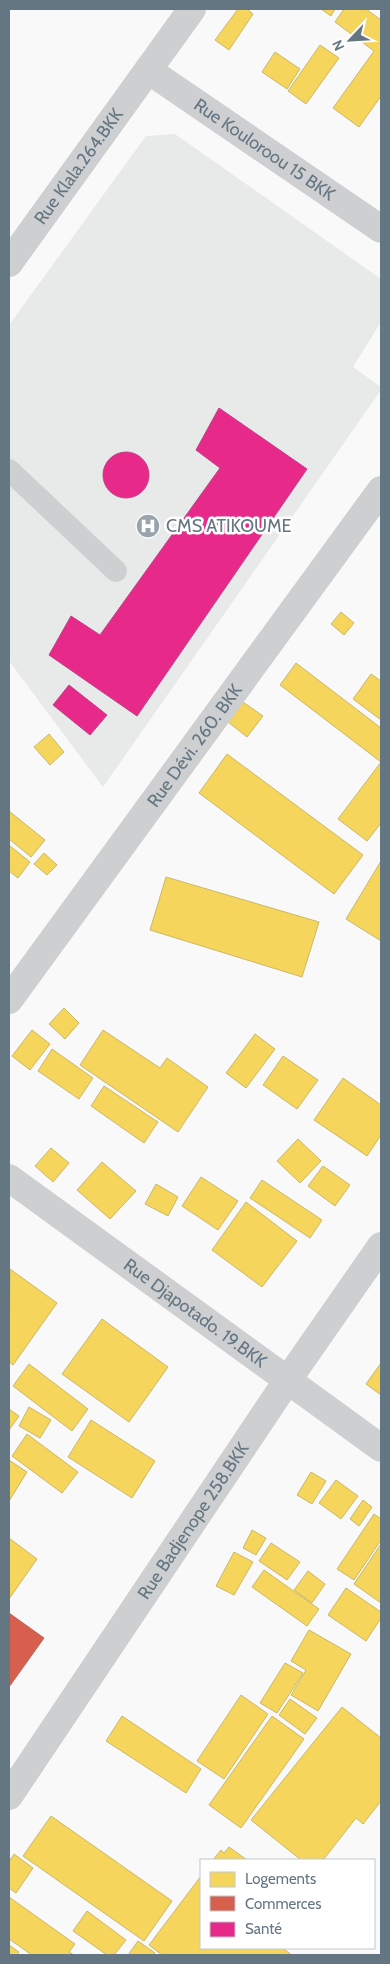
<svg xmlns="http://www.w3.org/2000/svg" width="390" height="1964" font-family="Cabin,sans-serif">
	<rect width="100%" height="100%" fill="#f9f9f9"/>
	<!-- built -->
	<polygon fill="#e8e9e9" points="175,134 381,279 381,322 353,367 381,387 381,390 103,787 9,661 9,325 146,136"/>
	<!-- homes -->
	<g fill="#f6d55c" stroke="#cab868">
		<polygon points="238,9 247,9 253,14 229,50 215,40"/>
		<polygon points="321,9 335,9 331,16"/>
		<polygon points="344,9 366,9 381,20 381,96 359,127 333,108 374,51 335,22"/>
		<polygon points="320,45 339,58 306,104 288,91"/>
		<polygon points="275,52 300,69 287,89 262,72"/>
		<polygon points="341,612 354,623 344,635 331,624"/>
		<polygon points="296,663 381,728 381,823 367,841 338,819 381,762 280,685"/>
		<polygon points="371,674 381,681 381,720 353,699"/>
		<polygon points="243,702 263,716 247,737 228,722"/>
		<polygon points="49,734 64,752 50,765 34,747"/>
		<polygon points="227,754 363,855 334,894 199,793"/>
		<polygon points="9,811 45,840 31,857 9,839"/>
		<polygon points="9,845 30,862 18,878 9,871"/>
		<polygon points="44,853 57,865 47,875 34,864"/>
		<polygon points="381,861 381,941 346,919"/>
		<polygon points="166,877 319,922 302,977 150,930"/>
		<polygon points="64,1008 79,1023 65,1039 49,1024"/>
		<polygon points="32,1030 50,1044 30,1070 12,1056"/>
		<polygon points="103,1030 160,1068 167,1058 208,1087 178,1132 80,1065"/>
		<polygon points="255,1034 275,1049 246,1088 226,1073"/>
		<polygon points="52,1049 93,1078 79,1099 38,1071"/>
		<polygon points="283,1056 318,1080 297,1109 263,1085"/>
		<polygon points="343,1078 381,1105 381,1135 367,1156 314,1120"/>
		<polygon points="104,1086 158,1122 144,1143 91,1106"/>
		<polygon points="298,1139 321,1161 300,1183 277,1161"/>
		<polygon points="51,1148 69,1163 53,1182 35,1166"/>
		<polygon points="102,1162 136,1191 110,1219 77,1190"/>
		<polygon points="323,1166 350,1185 335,1206 308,1186"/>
		<polygon points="201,1177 238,1201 218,1230 182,1206"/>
		<polygon points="262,1180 322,1220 310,1238 250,1198"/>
		<polygon points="156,1184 178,1197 168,1216 145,1204"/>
		<polygon points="246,1202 297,1241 262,1287 212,1250"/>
		<polygon points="10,1269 57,1303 13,1365 9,1362"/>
		<polygon points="102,1319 168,1367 129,1422 62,1374"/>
		<polygon points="381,1363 381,1395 366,1384"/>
		<polygon points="29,1364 88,1409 72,1431 13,1386"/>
		<polygon points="29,1407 51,1420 40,1438 19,1426"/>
		<polygon points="9,1409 19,1416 9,1430"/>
		<polygon points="91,1420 155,1461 132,1498 68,1457"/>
		<polygon points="27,1434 78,1472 62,1493 12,1456"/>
		<polygon points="9,1460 27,1472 9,1501"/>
		<polygon points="311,1472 326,1481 312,1504 297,1495"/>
		<polygon points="336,1480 358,1496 341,1519 319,1503"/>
		<polygon points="363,1500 372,1507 359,1526 350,1519"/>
		<polygon points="374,1514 381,1519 381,1540 354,1580 337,1569"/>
		<polygon points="252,1530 266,1538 256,1555 243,1548"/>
		<polygon points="9,1538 37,1559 9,1599"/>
		<polygon points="271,1543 300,1562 287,1580 259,1561"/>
		<polygon points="381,1544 381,1603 354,1584"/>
		<polygon points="234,1552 253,1562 234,1595 216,1586"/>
		<polygon points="264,1570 319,1609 307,1626 252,1587"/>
		<polygon points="308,1571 325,1584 312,1603 294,1590"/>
		<polygon points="346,1588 381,1612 381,1618 366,1641 328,1615"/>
		<polygon points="309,1630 351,1654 318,1711 291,1695 306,1670 291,1661"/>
		<polygon points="285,1663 303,1673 277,1713 260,1703"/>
		<polygon points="241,1695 268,1714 224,1779 197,1761"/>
		<polygon points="290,1699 317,1718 305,1734 279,1715"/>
		<polygon points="342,1707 381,1738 381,1801 363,1824 356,1818 323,1860 301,1860 251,1820"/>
		<polygon points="122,1716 201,1769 186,1793 106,1741"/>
		<polygon points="272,1716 304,1739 241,1828 209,1805"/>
		<polygon points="51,1816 172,1901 144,1941 23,1856"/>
		<polygon points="229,1847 247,1860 213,1860 221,1850 224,1853"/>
		<polygon points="14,1854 33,1868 16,1893 9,1888 9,1862"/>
		<polygon points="201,1876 201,1948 282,1948 292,1955 162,1955 149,1945"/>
		<polygon points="9,1897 75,1944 69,1952 74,1955 32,1955 9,1939"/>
		<polygon points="87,1911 126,1940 114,1955 107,1955 73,1931"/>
		<polygon points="138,1941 155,1953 154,1955 128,1955"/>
		<polygon points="9,1945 19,1952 17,1955 9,1955"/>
	</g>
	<!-- shops -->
	<polygon fill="#d6604d" stroke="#b4675d" points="9,1613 44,1638 9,1687"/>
	<!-- health -->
	<g fill="#e7298a" stroke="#c04088">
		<polygon points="219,408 307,469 137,716 49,655 71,616 100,635 220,468 196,450"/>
		<circle cx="126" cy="475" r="23"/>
		<polygon points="69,685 107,715 90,735 53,705"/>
	</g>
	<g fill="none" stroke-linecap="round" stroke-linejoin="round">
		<!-- service -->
		<polyline stroke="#cecfd0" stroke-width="22" points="9,470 116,571"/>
		<!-- minor -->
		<g stroke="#cecfd0" stroke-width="28">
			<path id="s1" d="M 148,70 L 381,229"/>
			<path id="s2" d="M 9,263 L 192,9"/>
			<path id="s3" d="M 9,1000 L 381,490"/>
			<path id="s4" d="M 9,1178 L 381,1448"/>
			<path id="s5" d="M 9,1796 L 287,1381 L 381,1246"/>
		</g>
	</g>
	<!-- icons -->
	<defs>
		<g id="hospital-disc" transform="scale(1.25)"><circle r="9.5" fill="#99a4ac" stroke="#fff"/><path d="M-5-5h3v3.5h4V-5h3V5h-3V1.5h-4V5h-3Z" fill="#fff"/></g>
	</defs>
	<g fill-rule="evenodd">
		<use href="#hospital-disc" x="148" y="526"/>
	</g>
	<g text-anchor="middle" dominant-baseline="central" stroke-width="5" stroke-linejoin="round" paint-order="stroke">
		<!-- street labels -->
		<g font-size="18" fill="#657683" stroke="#fff">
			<text stroke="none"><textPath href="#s1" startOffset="141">Rue Kouloroou 15 BKK</textPath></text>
			<text stroke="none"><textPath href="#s2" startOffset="119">Rue Klala.264.BKK</textPath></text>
			<text stroke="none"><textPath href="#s3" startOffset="315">Rue Dévi. 260. BKK</textPath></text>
			<text stroke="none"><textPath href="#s4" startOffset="230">Rue Djapotado. 19.BKK</textPath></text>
			<text stroke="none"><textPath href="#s5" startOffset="331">Rue Badjenope 258.BKK</textPath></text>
		</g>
		<!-- poi labels -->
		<g font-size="18" fill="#657683" stroke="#fff" text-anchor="start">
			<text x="166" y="526">CMS ATIKOUME</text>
		</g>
	</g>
	<!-- border -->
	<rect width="390" height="1964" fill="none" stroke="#657683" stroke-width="20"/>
	<!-- legend -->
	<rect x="200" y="1859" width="175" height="90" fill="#ffffff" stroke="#c1c8cd"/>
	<rect x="210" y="1872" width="25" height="15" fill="#f6d55c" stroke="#c1c8cd"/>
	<text x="245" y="1884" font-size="15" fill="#657683">Logements</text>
	<rect x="210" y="1896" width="25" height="15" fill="#d6604d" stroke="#c1c8cd"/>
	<text x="245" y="1909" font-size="15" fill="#657683">Commerces</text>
	<rect x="210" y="1922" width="25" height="15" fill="#e7298a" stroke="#c1c8cd"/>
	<text x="245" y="1934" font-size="15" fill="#657683">Santé</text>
	<!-- north arrow -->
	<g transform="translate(350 40) rotate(245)" stroke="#ffffff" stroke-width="4" paint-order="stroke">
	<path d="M0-4L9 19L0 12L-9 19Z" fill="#657683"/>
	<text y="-8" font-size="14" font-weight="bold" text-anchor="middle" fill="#657683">N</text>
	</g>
</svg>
